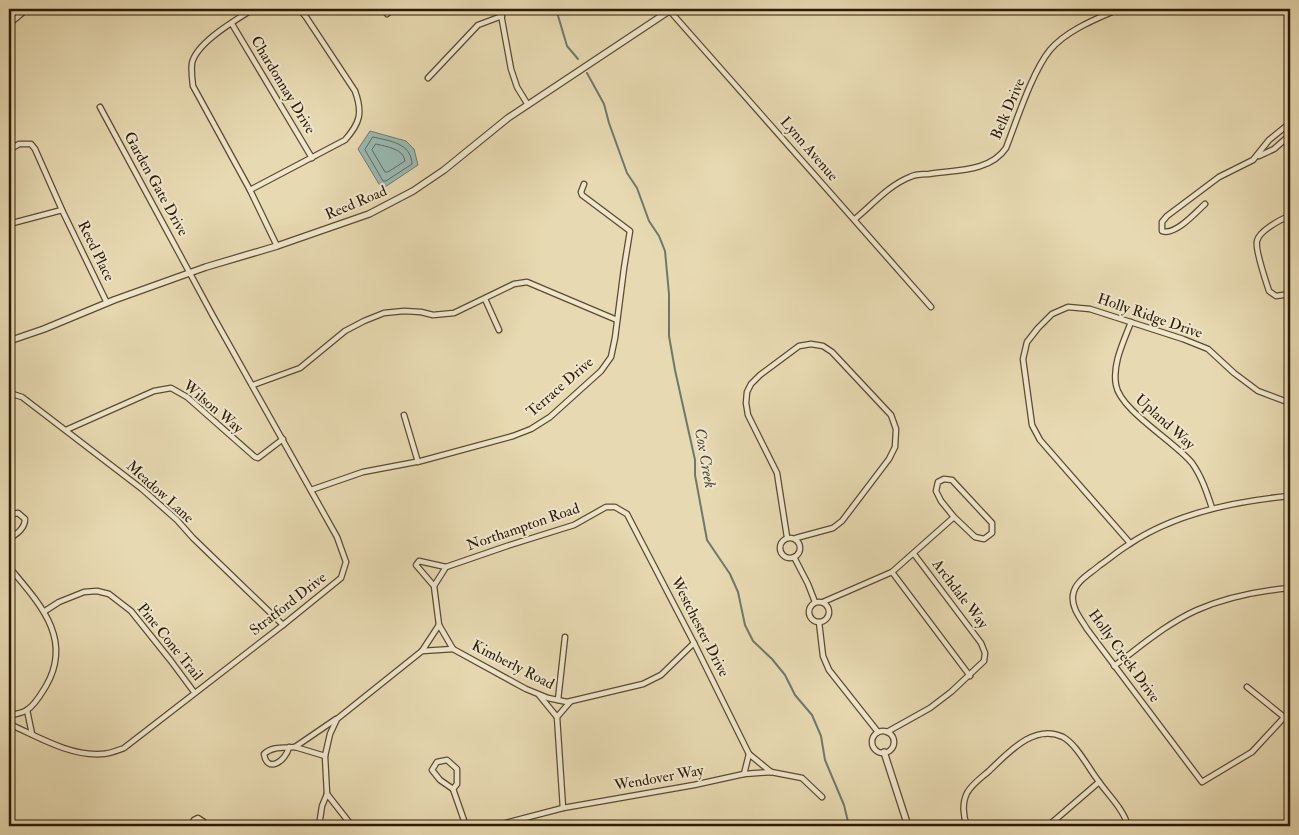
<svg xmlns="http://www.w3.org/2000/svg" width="1299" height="835" font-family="'IM FELL Double Pica',serif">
	<rect width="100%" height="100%" fill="#e7d9b1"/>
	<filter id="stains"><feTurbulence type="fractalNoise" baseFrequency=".004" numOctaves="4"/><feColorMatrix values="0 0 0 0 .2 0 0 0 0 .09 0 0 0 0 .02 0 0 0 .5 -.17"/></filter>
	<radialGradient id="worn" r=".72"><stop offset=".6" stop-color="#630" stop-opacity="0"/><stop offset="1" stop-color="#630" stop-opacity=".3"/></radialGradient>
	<!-- water -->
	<polygon fill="#98b9b2" stroke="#6d796d" points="370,131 406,141 414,149 418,165 382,189 358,149"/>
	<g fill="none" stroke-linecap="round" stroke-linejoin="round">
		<!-- shore -->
		<g stroke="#626a5c" stroke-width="1">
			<path d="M 373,137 C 390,141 411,143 412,164 L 386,181 L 383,181 L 365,150 Z"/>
			<path d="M 376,144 C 387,147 403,148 405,161 L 388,172 L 385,172 L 372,150 Z"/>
		</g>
		<!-- stream -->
		<g stroke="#6d796d" stroke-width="2">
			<polyline points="556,9 567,46 578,59"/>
			<polyline points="587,73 604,104 609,123 627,173 637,188 649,221 659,236 665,251 669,294 669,336 675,370 695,460 695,475 707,540 730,574 738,592 745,625 753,641 772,659 785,675 795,695 812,715 821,736 825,760 844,805 849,826"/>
		</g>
		<!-- minor casing -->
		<g stroke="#5b4a31" stroke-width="7">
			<g id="minor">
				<path d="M 253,9 C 236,20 197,42 192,63 C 191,71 192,78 193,86 L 250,190 L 277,246"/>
				<polyline points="500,9 511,69 517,87 528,105"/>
				<polyline points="669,10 931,307"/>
				<polyline points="387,14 394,9"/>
				<polyline points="9,24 27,9"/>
				<polyline points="232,24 312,158"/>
				<polyline points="428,78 478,25 502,16"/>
				<polyline points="9,150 19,144 31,144 35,149 62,210 107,303"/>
				<polyline points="1259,156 1274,149 1290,135"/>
				<path d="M 250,190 L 345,140 C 360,123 363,113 355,91 L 306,17 L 299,9"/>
				<path d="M 1205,204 C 1195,213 1175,236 1162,231 L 1162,222 L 1167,216 L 1219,177 L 1253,160 L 1269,140 L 1290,123"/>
				<path d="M 1290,216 C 1281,219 1259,231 1257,241 C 1255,249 1266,282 1269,291 L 1276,296 L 1290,294"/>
				<path d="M 855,219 C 872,205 889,185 910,177 C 915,174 922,174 929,174 C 955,170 990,172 1006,148 C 1017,120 1032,72 1050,50 C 1067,30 1096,19 1119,9"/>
				<polyline points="9,224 62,210"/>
				<polyline points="485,299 499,330"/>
				<path d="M 1131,322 C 1124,341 1112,364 1116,385 C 1120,410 1174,441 1192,463 C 1202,477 1207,493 1212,508"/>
				<polyline points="253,385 300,368 345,331 364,321 384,313 404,311 421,312 433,315 454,313 514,284 527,282 617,320"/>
				<polyline points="9,393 22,397 142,489 177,520 193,538 283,625"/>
				<polyline points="404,415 418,462"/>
				<polyline points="66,430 154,391 171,388 187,397 255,457 258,458 283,439"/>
				<polyline points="311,490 363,472 421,461 513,436 531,429 550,417 601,371 611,357 615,338 624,268 630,231 582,195 581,192 584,184"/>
				<path d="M 1290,496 C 1235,501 1175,513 1128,545 C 1118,551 1109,559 1100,565 C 1090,574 1075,581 1073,595 C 1071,608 1081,619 1087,629 L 1202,782 L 1252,752 L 1290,711"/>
				<path d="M 9,518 L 13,514 L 18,513 L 25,519 C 25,529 16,534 9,539"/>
				<polyline points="787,537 777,473 748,415 746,403 747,392 751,384 760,375 799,346 811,344 823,346 832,352 891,415 896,429 895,447 889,459 842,521 833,528 796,538"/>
				<circle cx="790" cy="548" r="10"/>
				<polyline points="1130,543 1040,440 1032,425 1023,359 1027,342 1038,328 1052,314 1068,307 1090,309 1183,339 1208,349 1234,373 1258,391 1290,403"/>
				<polyline points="794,557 808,584 815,602"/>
				<path d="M 9,567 C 38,602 74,638 46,686 C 41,694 35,705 27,710 C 23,713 14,714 9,716"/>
				<polyline points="892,572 970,676"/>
				<polyline points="434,586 416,565 419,561 446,567"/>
				<circle cx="819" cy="612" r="10"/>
				<polyline points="823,602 892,572 954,517 975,537 984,539 992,533 992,523 952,480 944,479 938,482 936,491 941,501 954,517"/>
				<polyline points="45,611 59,602 84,592 97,591 109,594 131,611 171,661 194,692"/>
				<polyline points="819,622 823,656 829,670 878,732"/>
				<polyline points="439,625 453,649 526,689 548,698 567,702 643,684 661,675 694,643"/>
				<polyline points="422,651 453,649"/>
				<path d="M 1114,666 C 1141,646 1166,624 1197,610 C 1227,597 1258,591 1290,588"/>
				<polyline points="1247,687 1284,717"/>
				<polyline points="539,695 557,717"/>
				<polyline points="558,700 565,637"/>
				<polyline points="27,710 32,734"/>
				<path d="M 9,724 C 37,736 69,756 101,754 C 109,754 116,751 124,748 L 283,625 L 341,578 L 346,562 L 337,537 L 213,316 L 100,107"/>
				<circle cx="883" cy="742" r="11"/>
				<polyline points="887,732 930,708 951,692 984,661 985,653 981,643 914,554"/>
				<path d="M 289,747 C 286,761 267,774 264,754 C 272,746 285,748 295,747"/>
				<polyline points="749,754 771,772"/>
				<polyline points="325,756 295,747 336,719"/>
				<polygon points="447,760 457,769 457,784 453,789 440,780 432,770 437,762"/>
				<polyline points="453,789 466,826"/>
				<polyline points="327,794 352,826"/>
				<polyline points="563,808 557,717 570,702"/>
				<polyline points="190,826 194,820 198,818 204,822 204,826"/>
				<polyline points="319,826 322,806 327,794 325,756 330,734 337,719 422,651 439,625 434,586 446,567 507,546 574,525 606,507 615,507 627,514 694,643 749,754 744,774"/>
				<polyline points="494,826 563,808 694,785 744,774 771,772 802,778 822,797"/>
				<path d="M 967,826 C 963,816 962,803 967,793 C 972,784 981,778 989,771 C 1008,753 1034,723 1063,737 C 1076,744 1088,767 1097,779 C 1107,794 1123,808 1128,826"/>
				<polyline points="1048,826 1099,782"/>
			</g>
		</g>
		<!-- tertiary casing -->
		<g stroke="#5b4a31" stroke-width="8">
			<g id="tertiary">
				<polyline points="9,341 44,329 114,300 206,267 277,246 369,214 413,191 444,170 508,118 672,9"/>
				<polyline points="884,752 908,826"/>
			</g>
		</g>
		<!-- minor -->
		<use href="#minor" stroke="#efe6cc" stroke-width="4.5"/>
		<!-- tertiary -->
		<use href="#tertiary" stroke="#efe6cc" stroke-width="5.5"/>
	</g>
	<g text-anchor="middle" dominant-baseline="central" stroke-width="4" stroke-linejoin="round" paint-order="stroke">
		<!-- street labels -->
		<g font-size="15" fill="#2c1a06" stroke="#efe6cc">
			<text transform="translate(283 85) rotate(59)">Chardonnay Drive</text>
			<text transform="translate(1008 109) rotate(-67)">Belk Drive</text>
			<text transform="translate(809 149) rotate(49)">Lynn Avenue</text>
			<text transform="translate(156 184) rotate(61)">Garden Gate Drive</text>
			<text transform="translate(356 203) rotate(-23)">Reed Road</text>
			<text transform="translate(96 251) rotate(64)">Reed Place</text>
			<text transform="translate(1150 316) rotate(19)">Holly Ridge Drive</text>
			<text transform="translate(560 387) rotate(-41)">Terrace Drive</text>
			<text transform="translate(213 407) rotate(40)">Wilson Way</text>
			<text transform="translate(1165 422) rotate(42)">Upland Way</text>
			<text transform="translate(160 492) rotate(42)">Meadow Lane</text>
			<text transform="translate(523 527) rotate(-19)">Northampton Road</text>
			<text transform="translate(960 594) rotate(53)">Archdale Way</text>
			<text transform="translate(288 604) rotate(-38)">Stratford Drive</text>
			<text transform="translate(700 627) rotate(63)">Westchester Drive</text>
			<text transform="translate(170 642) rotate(51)">Pine Cone Trail</text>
			<text transform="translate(1124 656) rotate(54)">Holly Creek Drive</text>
			<text transform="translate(513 665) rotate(27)">Kimberly Road</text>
			<text transform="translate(659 778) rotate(-10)">Wendover Way</text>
		</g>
		<!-- water labels -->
		<g font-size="16" font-style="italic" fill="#4c4a3a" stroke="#efe6cc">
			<text transform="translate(705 458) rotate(80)">Cox Creek</text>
		</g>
	</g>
	<!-- margin -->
	<rect width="1299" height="835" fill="none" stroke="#e7d9b1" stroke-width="30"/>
	<rect x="10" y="10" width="1279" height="815" fill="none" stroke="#2c1a06" stroke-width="2.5"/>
	<rect x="15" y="15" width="1269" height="805" fill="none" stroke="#2c1a06"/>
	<rect width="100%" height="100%" filter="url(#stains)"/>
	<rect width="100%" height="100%" fill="url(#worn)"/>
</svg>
